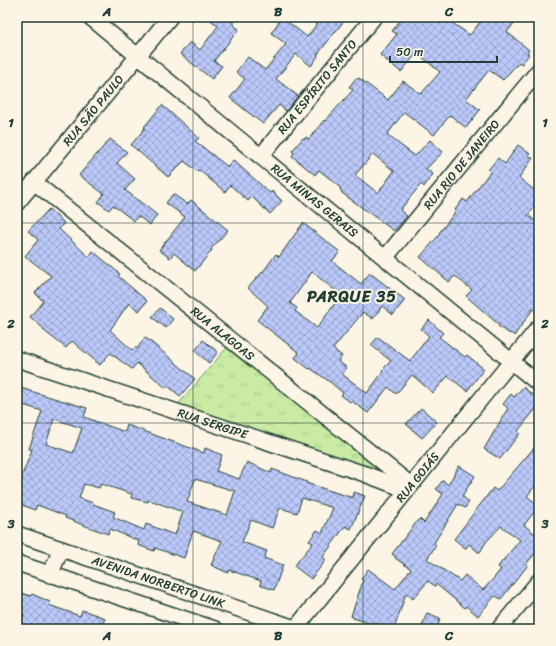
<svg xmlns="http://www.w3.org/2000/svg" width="556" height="646" font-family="Sriracha,sans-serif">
	<defs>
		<pattern id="park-tufts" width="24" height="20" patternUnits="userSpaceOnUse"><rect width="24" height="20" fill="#c9eba4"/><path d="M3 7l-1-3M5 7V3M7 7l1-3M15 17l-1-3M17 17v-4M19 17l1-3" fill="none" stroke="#acca8e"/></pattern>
		<pattern id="building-cross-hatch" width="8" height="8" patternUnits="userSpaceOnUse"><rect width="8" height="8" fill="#bbc8f9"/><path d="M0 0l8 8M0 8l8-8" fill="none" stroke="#97a4ca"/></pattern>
	</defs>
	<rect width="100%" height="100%" fill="#fcf5e5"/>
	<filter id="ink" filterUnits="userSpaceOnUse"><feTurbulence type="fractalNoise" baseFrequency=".025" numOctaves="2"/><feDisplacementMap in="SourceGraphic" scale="8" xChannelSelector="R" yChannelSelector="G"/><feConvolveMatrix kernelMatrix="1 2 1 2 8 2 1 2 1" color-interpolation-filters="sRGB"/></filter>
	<g filter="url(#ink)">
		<!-- park -->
		<polygon fill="url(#park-tufts)" stroke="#74946c" points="230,344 399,479 175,408"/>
		<!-- building -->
		<g fill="url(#building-cross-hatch)" stroke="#1f3d34" fill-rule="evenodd">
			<polygon points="207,17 226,17 235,24 233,25 239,29 214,61 222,66 212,79 180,54 190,42 200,50 218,26"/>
			<polygon points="282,17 307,37 322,17 347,17 317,55 318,56 311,66 296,54 276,79 298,96 286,111 279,105 263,124 230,98 245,79 236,72 248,57 265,70 286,44 271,33"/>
			<path d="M 406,17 L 437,17 L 446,23 L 448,20 L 470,35 L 484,17 L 519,17 L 507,32 L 529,50 L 527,53 L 529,54 L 522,64 L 519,62 L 516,66 L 516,65 L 503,80 L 489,70 L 466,99 L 480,110 L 466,128 L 450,115 L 434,135 L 404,112 L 387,135 L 415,156 L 430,140 L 443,152 L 426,169 L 433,174 L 424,187 L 421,184 L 400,210 L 407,216 L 394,231 L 342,193 L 339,186 L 319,170 L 315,175 L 292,156 L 294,153 L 292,151 L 303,138 L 305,139 L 306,137 L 309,139 L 324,120 L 325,121 L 353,90 L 349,87 L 356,78 L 358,79 L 359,78 L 388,100 L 403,81 L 421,94 L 440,72 L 417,53 L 401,72 L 381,56 L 380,55 L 397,34 L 392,31 L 402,18 L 404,20 ZM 373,154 L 394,171 L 378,193 L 355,175 Z"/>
			<polygon points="162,105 199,138 195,141 228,167 233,160 270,193 272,191 282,201 270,214 252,197 248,201 230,185 225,192 199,170 198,172 184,161 168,177 131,145 145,128 144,127"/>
			<polygon points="110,139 127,152 117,163 135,179 125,190 157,215 150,225 138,216 134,221 113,205 109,210 98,202 104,194 79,175"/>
			<polygon points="518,145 530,154 529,156 533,158 519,178 539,194 539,202 528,215 539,224 539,313 533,309 514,336 511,333 510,334 498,326 499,325 466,296 472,290 455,276 449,282 420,257 440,234 439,233 456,211 455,210 463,199 467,202 490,172 488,170 498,158 505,164"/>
			<polygon points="173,194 187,204 191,200 228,230 211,249 212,250 195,271 174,253 170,258 159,250 185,217 166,203"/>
			<polygon points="49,209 64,223 59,229 89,257 93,251 120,274 118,276 147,301 139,311 129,303 110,330 132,350 135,347 137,349 145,337 195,379 180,396 168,386 166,388 137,363 132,369 110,353 100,365 72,341 66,348 43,330 44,329 30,317 43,301 35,293 51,276 25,256 38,240 28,231"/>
			<path d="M 303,223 L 340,252 L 332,261 L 361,284 L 370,273 L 405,300 L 393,315 L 382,306 L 373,319 L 363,312 L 333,349 L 342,356 L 338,361 L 347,368 L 342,374 L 367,393 L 383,372 L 382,370 L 391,361 L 371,345 L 378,337 L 410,361 L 429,336 L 421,329 L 429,320 L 443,333 L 439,337 L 465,357 L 467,355 L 484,369 L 467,391 L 448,376 L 433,393 L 412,375 L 396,394 L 388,387 L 368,413 L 352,401 L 350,402 L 341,395 L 343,393 L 330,382 L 310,368 L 309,369 L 295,358 L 299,353 L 257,320 L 268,306 L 248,288 L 265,269 L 276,254 L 279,257 ZM 312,272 L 341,295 L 317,328 L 295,311 L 297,308 L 290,303 Z"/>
			<polygon points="160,308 173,319 166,328 152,317"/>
			<polygon points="203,340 218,352 209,363 195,351"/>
			<path d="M 17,387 L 87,408 L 84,417 L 125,432 L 127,425 L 204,453 L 205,448 L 222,455 L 216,471 L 239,479 L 247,462 L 271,473 L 272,469 L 307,482 L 306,483 L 353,498 L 354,492 L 365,496 L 351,529 L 345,526 L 323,557 L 326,560 L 311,579 L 294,566 L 313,543 L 309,541 L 317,530 L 322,533 L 333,508 L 302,498 L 297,513 L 280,508 L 272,528 L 251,520 L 242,542 L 267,551 L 264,558 L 283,565 L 274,590 L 260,585 L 261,581 L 229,570 L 228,573 L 211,565 L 222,541 L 193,531 L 184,558 L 155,548 L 154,551 L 138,545 L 139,541 L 110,529 L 108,534 L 94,529 L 65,518 L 66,516 L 37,505 L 35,510 L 17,503 L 17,493 L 22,479 L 21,478 L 32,450 L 29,449 L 42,411 L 17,403 ZM 54,419 L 82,428 L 73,453 L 46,444 ZM 195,479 L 235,491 L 227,515 L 187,502 ZM 84,484 L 99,488 L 101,484 L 132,494 L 131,498 L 148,502 L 149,500 L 183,512 L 175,535 L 146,524 L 144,530 L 113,517 L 115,512 L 93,504 L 93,503 L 79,498 Z"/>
			<polygon points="523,387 539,400 539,405 518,431 520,433 500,459 484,449 508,408 503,404 511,394 514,397"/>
			<polygon points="421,408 437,422 422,438 406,424"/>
			<polygon points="539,442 539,481 527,496 539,506 524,525 539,537 539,549 526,564 528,565 501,599 496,596 494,597 478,616 466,606 465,608 436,584 435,586 428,581 413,599 406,593 394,629 373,622 372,624 353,618 353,617 351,616 363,581 361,579 368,569 395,589 411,569 395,558 396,557 392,554 418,520 420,519 424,523 443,494 436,489 443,480 448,485 459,466 475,476 462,496 469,502 465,508 458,504 434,543 436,545 427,559 460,581 465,575 483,590 494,578 501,569 498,567 500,564 520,540 501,526 486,542 480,552 478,552 469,544 466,548 465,548 454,539 493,488 497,491"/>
			<polygon points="17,592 31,596 32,594 50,602 49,605 80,616 82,610 105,618 101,629 17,629 24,614 17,612"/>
			<polygon points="427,613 440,618 437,629 421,629"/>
		</g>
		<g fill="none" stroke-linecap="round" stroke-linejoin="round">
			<!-- minor casing -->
			<g stroke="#1f3d34" stroke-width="18">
				<g id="minor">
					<path id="s1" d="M 90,17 L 539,384"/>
					<path id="s2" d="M 261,156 L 374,17"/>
					<path id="s3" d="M 34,182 L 411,485"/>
					<path id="s4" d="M 17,203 L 170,17"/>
					<path id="s5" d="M 385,258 L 539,70"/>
					<path id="s6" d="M 17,359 L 365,474 L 407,490"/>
					<path id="s7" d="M 17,534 L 298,629"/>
					<polyline points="17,563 215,629"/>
					<polyline points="50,575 61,549"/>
					<path id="s8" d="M 295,629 L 539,327"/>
					<polyline points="499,629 539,581"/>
				</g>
			</g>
			<!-- minor -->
			<use href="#minor" stroke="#fcf5e5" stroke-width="15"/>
		</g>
	</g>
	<!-- grid -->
	<path fill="none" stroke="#1f3d34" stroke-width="1" stroke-opacity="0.55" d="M 193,17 L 193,629M 363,17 L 363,629M 17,223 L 539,223M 17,423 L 539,423"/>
	<g text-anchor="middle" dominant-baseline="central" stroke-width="4" stroke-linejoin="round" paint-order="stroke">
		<!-- street labels -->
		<g font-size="12" fill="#1f3d34" stroke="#fcf5e5">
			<text stroke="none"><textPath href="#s2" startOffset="89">RUA ESPÍRITO SANTO</textPath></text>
			<text stroke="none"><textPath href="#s4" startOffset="120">RUA SÃO PAULO</textPath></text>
			<text stroke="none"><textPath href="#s5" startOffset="121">RUA RIO DE JANEIRO</textPath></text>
			<text stroke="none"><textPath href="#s1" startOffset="290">RUA MINAS GERAIS</textPath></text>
			<text stroke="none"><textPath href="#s3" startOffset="242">RUA ALAGOAS</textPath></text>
			<text stroke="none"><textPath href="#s6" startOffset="206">RUA SERGIPE</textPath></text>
			<text stroke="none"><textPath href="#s8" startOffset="195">RUA GOIÁS</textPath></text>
			<text stroke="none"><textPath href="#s7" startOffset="149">AVENIDA NORBERTO LINK</textPath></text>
		</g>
		<!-- district labels -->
		<g font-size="16" font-weight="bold" letter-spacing="1" fill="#1f3d34" stroke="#fcf5e5">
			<text x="352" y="296">PARQUE 35</text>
		</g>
	</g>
	<!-- margin -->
	<rect width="556" height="646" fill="none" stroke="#fcf5e5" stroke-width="44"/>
	<!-- scale -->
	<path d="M390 56v6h107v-6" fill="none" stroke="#1f3d34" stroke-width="2"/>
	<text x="396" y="56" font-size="12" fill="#1f3d34" stroke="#fcf5e5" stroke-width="3" paint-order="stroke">50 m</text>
	<rect x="22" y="22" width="512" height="602" fill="none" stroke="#1f3d34" stroke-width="1.5"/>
	<g font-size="13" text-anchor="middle" font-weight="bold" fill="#1f3d34">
		<text x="107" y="16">A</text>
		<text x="278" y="16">B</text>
		<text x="449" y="16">C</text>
		<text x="11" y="127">1</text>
		<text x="545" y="127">1</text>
		<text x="11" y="328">2</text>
		<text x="545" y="328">2</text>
		<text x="11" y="528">3</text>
		<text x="545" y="528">3</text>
		<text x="107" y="640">A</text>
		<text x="278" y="640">B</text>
		<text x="449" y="640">C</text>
	</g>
</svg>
